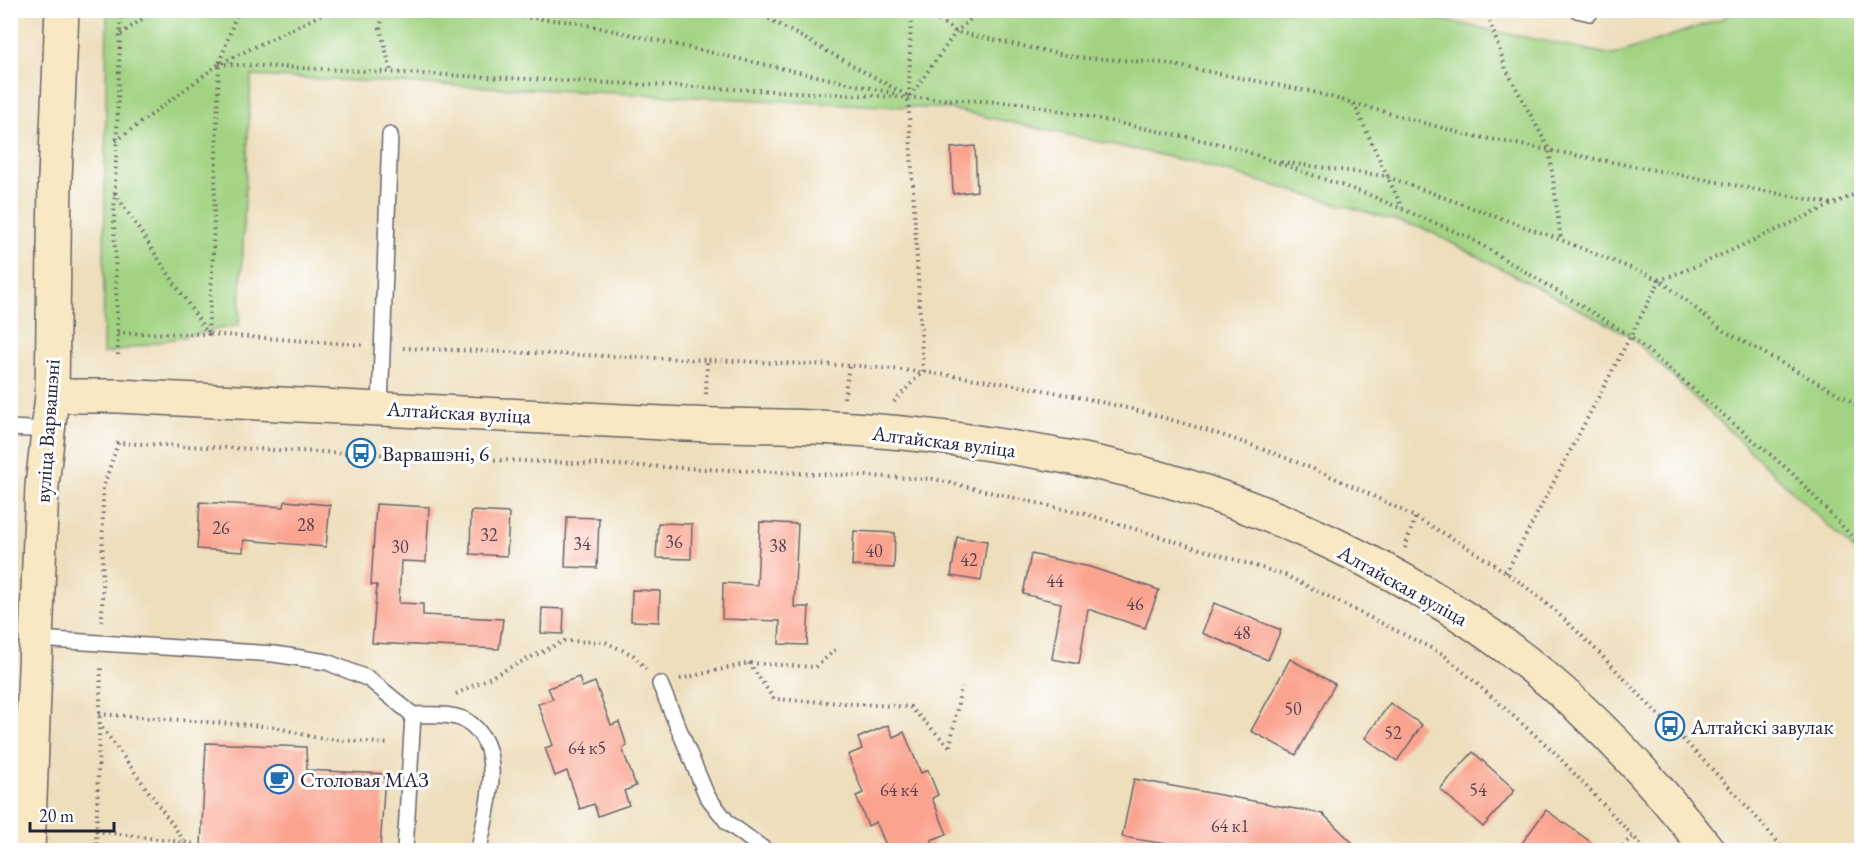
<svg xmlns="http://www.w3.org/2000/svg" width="1872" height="861" font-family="'EB Garamond',serif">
	<rect width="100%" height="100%" fill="#fff"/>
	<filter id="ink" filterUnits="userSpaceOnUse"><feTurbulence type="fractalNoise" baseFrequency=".0167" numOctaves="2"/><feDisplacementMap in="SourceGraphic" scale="12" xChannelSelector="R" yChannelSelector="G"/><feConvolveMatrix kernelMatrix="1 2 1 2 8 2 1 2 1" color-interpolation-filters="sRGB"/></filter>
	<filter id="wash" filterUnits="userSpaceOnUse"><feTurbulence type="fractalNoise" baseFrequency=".008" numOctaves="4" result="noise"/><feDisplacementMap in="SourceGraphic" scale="24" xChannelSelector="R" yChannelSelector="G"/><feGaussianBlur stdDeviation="1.35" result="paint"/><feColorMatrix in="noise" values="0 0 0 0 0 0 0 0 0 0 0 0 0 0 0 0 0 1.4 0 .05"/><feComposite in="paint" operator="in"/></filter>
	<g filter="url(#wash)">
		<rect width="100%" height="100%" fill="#eddebc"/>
		<!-- green -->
		<polygon fill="#a2d382" stroke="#627a5e" stroke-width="1.5" points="1393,10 1613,55 1724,18 1733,11 1861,11 1861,557 1629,335 1425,229 1196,163 950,109 251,76 239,325 103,354 107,11"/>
		<g id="blocks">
			<!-- building -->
			<g fill="#faa38e">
				<polygon points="975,146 977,191 953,194 951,148"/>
				<polygon points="285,501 330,505 326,547 244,540 243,552 197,549 200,502 284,507"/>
				<polygon points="376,504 429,507 426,562 401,561 399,603 423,604 423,615 503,619 499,649 372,643 377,585 371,585"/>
				<polygon points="471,511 509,513 507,556 470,554"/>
				<polygon points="567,517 599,518 597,568 565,567"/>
				<polygon points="760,522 798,524 794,607 809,607 807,645 779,644 780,621 722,619 723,583 757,585"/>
				<polygon points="658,523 692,524 691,559 656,558"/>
				<polygon points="854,531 895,533 894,568 852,566"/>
				<polygon points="957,537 987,541 981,581 951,576"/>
				<polygon points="1031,554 1090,567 1159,590 1145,628 1088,609 1079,664 1052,659 1061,603 1023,594"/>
				<polygon points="632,590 660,591 659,622 631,621"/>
				<polygon points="1214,603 1281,630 1268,660 1202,633"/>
				<polygon points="542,608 564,609 563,634 541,633"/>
				<polygon points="1290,659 1335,684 1296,755 1251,731"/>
				<polygon points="579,677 582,687 595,682 611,725 619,722 627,746 622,748 636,786 624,791 629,805 598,816 594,804 580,809 567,771 555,776 545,748 553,745 538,704 553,699 548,688"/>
				<polygon points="1390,703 1422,725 1397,761 1365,738"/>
				<polygon points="888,725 893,737 904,732 921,773 928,770 938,795 932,798 947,834 931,840 936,850 888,850 876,822 868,826 856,796 863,793 848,755 862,749 858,738"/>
				<polygon points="206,743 306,747 307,770 385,774 380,850 229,850 229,847 201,845"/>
				<polygon points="1473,752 1515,790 1483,827 1440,789"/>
				<polygon points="1134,779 1323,814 1360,850 1204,850 1122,837"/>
				<polygon points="1546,810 1602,850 1517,850"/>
			</g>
		</g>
	</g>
	<g filter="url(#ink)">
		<use href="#blocks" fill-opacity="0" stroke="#696468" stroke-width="1.5"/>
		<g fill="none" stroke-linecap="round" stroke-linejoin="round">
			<!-- lane casing -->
			<g stroke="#696468" stroke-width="18">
				<g id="lane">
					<polyline points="1577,10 1590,13"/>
					<polyline points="380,408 390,135"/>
					<polyline points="10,428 49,430"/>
					<polyline points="36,639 274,654 327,662 369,679 413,715 405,850"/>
					<polyline points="660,684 707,796 728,823 765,850"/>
					<path d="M 413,715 C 429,715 457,712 471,724 C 507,753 485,812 479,850"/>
				</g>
			</g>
			<!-- secondary casing -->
			<g stroke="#696468" stroke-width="36">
				<g id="secondary">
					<path d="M 52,396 L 118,396 C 300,404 481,413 662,423 C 720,426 778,425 835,428 C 917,432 1012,446 1093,462 C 1232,490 1379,556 1494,638 C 1575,695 1648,773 1708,850"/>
					<polyline points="28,850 42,486 52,396 55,178 62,10"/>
				</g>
			</g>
			<!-- path -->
			<g stroke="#696468" stroke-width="4" stroke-dasharray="1.5 4.5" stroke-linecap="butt">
				<polyline points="238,10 219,64 212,278 208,334 363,345"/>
				<polyline points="384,10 380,28 391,71"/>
				<polyline points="445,10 574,22 897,94"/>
				<polyline points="753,10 908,96"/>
				<polyline points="924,10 956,32 1075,57 1164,63 1313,92 1464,134 1833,204"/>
				<polyline points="1486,10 1506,69 1549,149 1561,240"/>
				<polyline points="121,34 155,10"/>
				<polyline points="219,64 1022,103 1230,146 1369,195 1470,238 1629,335 1791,472 1862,547"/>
				<polyline points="909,96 911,10"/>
				<polyline points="910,96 956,32 981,10"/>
				<polyline points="1354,104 1402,208"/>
				<polyline points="116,141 219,64 331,10"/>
				<polyline points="1281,162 1385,176 1561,240 1660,280 1724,331 1862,407"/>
				<polyline points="115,193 208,334 116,333"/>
				<path d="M 403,348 L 860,366 C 1090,385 1310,441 1504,571 C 1561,610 1608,662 1655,711 C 1700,757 1744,800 1784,850"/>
				<polyline points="118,355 114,219 121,10"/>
				<polyline points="706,394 707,362"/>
				<polyline points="844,398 849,366"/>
				<polyline points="894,402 923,371 908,96"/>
				<polyline points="1405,548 1415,518"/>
				<polyline points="1506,573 1660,280 1699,265 1862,191"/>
				<polyline points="102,622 103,488 118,443 933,479 1089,515 1285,575 1443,654 1552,750 1646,850"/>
				<polyline points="749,663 774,699 910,707 950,747"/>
				<polyline points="680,679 749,663 816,667 837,648"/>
				<polyline points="456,694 564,641 605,642 633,655 646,669"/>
				<polyline points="99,714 275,727 317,738 390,744"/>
				<polyline points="99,723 186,843 178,850"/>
				<polyline points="950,746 961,687"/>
				<polyline points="96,831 196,844 196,850"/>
				<polyline points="96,850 101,665"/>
				<polyline points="1618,850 1633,836"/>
			</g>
			<!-- lane -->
			<use href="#lane" stroke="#fff" stroke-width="15"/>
			<!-- secondary -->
			<use href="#secondary" stroke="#f8e8c3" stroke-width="33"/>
		</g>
	</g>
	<!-- icons -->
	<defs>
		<g id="bus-ring" transform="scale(1.5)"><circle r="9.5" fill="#fff" stroke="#1f6fb2" stroke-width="1.5"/><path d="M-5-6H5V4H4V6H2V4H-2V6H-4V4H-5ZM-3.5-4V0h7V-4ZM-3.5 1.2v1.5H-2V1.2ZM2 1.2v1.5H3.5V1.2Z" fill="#1f6fb2"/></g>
		<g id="cafe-ring" transform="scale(1.5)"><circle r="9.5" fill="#fff" stroke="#1f6fb2" stroke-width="1.5"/><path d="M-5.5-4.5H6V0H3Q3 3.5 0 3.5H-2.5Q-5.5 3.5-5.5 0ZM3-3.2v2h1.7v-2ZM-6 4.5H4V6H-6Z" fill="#1f6fb2"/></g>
	</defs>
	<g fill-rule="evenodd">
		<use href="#bus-ring" x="361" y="453"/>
		<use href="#bus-ring" x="1670" y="726"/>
		<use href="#cafe-ring" x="279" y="779"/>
	</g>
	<g text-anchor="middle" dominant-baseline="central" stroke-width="6" stroke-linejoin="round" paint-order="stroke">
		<!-- number labels -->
		<g font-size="18" fill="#584250">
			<text x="306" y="524">28</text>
			<text x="221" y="527">26</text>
			<text x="489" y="534">32</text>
			<text x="674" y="541">36</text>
			<text x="582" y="543">34</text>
			<text x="778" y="545">38</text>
			<text x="400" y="546">30</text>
			<text x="874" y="550">40</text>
			<text x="969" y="559">42</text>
			<text x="1055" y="580">44</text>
			<text x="1135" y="603">46</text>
			<text x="1242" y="632">48</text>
			<text x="1293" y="708">50</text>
			<text x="1393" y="732">52</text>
			<text x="587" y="747">64 к5</text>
			<text x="899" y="789">64 к4</text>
			<text x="1478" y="789">54</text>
			<text x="1230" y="825">64 к1</text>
		</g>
		<!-- street labels -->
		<g font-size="21" fill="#22223b" stroke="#fff">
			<text transform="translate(459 412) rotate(3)">Алтайская вуліца</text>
			<text transform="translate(47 431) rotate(-86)">вуліца Варвашэні</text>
			<text transform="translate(944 441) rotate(7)">Алтайская вуліца</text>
			<text transform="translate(1403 585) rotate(29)">Алтайская вуліца</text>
		</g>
		<!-- poi labels -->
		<g font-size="21" fill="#22223b" stroke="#fff" text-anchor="start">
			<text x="382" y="453">Варвашэні, 6</text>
			<text x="1691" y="726">Алтайскі завулак</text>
			<text x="300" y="779">Столовая МАЗ</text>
		</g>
	</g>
	<!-- margin -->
	<rect width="1872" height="861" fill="none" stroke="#fff" stroke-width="36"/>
	<!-- scale -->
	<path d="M30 822v9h84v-9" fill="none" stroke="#22223b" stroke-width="3"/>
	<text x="39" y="822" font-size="18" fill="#22223b" stroke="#ffffff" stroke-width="4.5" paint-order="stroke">20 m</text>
</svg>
